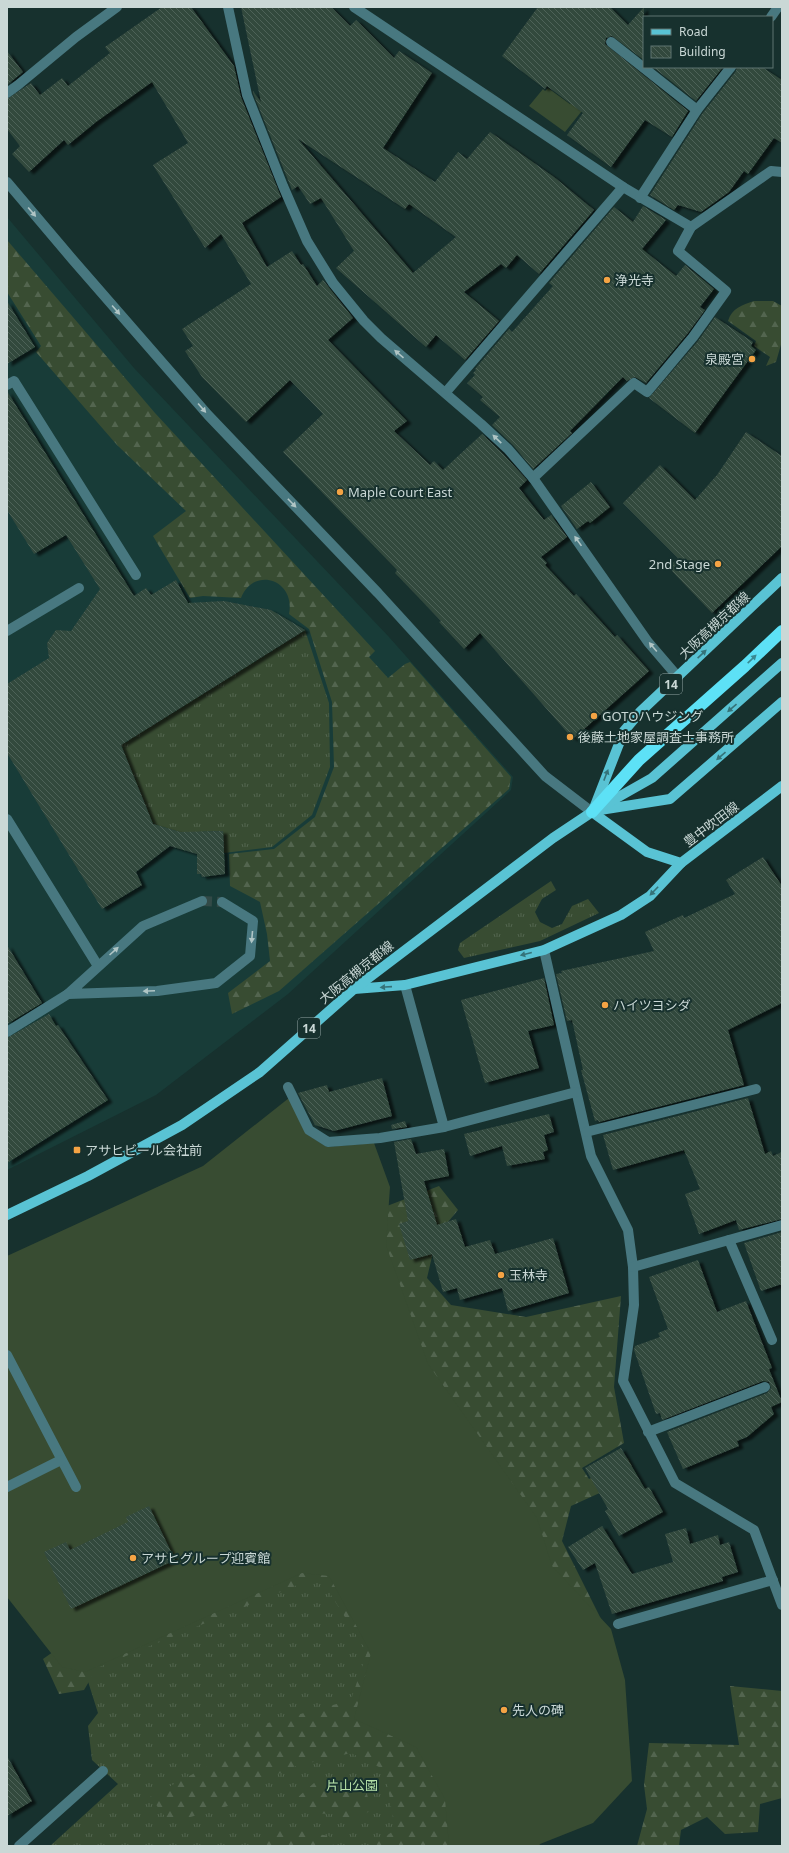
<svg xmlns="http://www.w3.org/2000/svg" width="789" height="1853" font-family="'Noto Sans','Noto Sans JP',sans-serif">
	<defs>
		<pattern id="grass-tufts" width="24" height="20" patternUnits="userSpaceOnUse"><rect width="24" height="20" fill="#384c32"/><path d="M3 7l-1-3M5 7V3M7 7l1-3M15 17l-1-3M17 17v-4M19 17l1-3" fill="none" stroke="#53654f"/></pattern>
		<pattern id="forest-firs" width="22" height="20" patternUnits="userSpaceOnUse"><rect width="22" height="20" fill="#384c32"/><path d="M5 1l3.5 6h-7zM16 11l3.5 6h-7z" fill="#53654f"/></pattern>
		<pattern id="building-back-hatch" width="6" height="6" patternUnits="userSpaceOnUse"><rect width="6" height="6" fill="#32483d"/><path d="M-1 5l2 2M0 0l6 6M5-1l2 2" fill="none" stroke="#4e6258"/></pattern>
		<filter id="shadow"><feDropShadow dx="4.5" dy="2.5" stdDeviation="1" flood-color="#0009"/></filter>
	</defs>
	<rect width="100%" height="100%" fill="#17312e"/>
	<!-- built -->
	<polygon fill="#183c38" points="7,217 134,368 389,637 513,777 511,790 288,994 156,1095 7,1170"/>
	<!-- grass -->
	<g fill="url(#grass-tufts)">
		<polygon points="305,630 329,703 330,767 312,815 272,847 224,853 223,831 197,832 196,837 153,824 121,745"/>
		<polygon points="551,881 556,890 542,899 535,912 540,922 552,928 562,924 572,906 588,899 599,913 540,941 464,958 458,950 460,943"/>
		<polygon points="302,1573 329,1576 371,1653 449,1846 50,1846 118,1784 92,1760 88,1726 98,1713 85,1672"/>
	</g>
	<!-- forest -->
	<g fill="url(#forest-firs)">
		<path d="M 7,240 L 155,413 L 375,651 L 369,657 L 388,678 L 405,664 L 410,662 L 511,777 L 509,789 L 279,991 L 232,1014 L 228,993 L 270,961 L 267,934 L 260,902 L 230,886 L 229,854 L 274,849 L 315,817 L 334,767 L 332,702 L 309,629 L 289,614 C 296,579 253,566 241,598 L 203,596 L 190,598 L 153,536 L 186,511 L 117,445 L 36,352 L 41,346 L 7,292 Z"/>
		<path d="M 754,301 L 773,301 L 782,306 L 782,341 L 776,362 L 766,366 L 770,357 L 754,346 L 756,341 L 728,321 C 732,308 742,305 754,301 Z"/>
		<polygon points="439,1186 458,1210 437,1235 427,1278 451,1305 526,1317 621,1296 614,1387 624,1443 582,1468 589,1479 628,1458 637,1476 571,1506 562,1541 609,1635 534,1846 374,1846 374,1844 395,1830 385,1770 351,1753 288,1768 228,1806 170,1823 150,1797 219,1760 257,1726 351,1700 367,1652 319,1576 97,1668 84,1690 59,1694 43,1659 67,1642 452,1449 374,1211"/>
		<polygon points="730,1686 782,1691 782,1798 760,1804 758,1832 725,1834 707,1817 681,1830 679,1846 637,1846 647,1809 644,1785 649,1743 739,1745"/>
		<polygon points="348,1777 366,1790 371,1810 353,1822 332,1814 308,1813 298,1797 314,1783"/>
		<polygon points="283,1828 329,1836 334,1846 251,1846 261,1837"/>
	</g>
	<!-- garden -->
	<g fill="#384c32">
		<polygon points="601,87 565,132 529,106 543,89 545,91 548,88 570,104 581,89"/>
		<polygon points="289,1098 308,1135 327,1147 374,1143 390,1187 386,1245 428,1364 537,1518 552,1566 611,1629 625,1680 632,1781 593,1823 540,1844 539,1846 449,1846 445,1799 416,1747 354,1719 371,1653 329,1576 302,1573 85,1672 62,1667 7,1597 7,1256 203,1166"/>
	</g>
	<!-- building -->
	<g fill="url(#building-back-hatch)" fill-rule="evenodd" filter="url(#shadow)">
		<polygon points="162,7 191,7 234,66 241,97 281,197 242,223 267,267 292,251 301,265 303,264 317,286 323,280 353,318 328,340 407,421 394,431 430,465 434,461 443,470 482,434 503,454 527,480 519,488 544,520 551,515 567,537 541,557 547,563 545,565 574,596 576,594 615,637 617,635 649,671 573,739 480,633 464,649 439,622 441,621 395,573 397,570 283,452 323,414 290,380 246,422 202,377 185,351 193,346 182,329 251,284 221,234 205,248 153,165 188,143 152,82 96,122 68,145 64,140 29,172 12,154 20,146 7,129 7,99 31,83 40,95 62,78 68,86 110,53 105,47"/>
		<path d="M 241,7 L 331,7 L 350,26 L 356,20 L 394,58 L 399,51 L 432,73 L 383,148 L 435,182 L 458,152 L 467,159 L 490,132 L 554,177 L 594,210 L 539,274 L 517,255 L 506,268 L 501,264 L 464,292 L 499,321 L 465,360 L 436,335 L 426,347 L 336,268 L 354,251 L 321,198 L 310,204 L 298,186 L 292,190 L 253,93 L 253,91 L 261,102 ZM 298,139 L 405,209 L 409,204 L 456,237 L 413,273 Z"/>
		<polygon points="538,7 610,7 628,25 644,7 644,60 612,36 606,38 605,44 688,111 672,137 645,120 611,167 567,135 583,113 547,86 545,89 502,56"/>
		<polygon points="7,51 23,72 7,85"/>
		<polygon points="653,67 723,67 696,101"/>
		<polygon points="737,67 762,67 782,80 782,143 774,138 748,174 744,171 729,192 701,212 678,205 674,210 650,195 702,114 736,71"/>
		<polygon points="643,206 666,220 642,249 676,276 685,265 714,289 700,307 705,310 688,333 646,383 635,377 627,381 623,377 570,431 572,433 533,469 513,445 492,425 500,417 480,400 483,397 467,383 475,375 473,373 476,370 475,369 509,329 512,332 553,286 549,283 614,207 633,222"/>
		<polygon points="7,301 35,347 7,364"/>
		<polygon points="715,317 753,342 751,346 756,350 695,433 649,398 698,341"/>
		<polygon points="7,391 134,596 146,588 151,595 176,580 188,603 224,601 271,610 305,630 121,745 153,824 180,832 223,831 225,874 202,877 201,874 197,874 197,854 170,846 136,872 142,885 102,909 7,753 7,684 49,658 47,643 56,630 71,631 100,589 66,535 34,554 7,510"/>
		<polygon points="746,432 782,456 782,546 712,613 668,567 678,558 623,503 660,465 695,500 717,475"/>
		<polygon points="591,482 610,507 590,523 588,521 577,529 561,506"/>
		<polygon points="763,857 782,886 782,1003 728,1030 744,1085 599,1122 598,1120 595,1121 581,1070 583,1070 572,1020 567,1021 556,974 562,973 561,971 654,951 645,932 683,915 684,918 735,894 726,880"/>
		<polygon points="7,945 42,1003 7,1024"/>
		<polygon points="544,978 554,1025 528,1031 539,1068 485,1083 461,1000"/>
		<polygon points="49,1014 56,1026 58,1025 108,1100 7,1163 7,1038"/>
		<polygon points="382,1078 392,1116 334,1131 315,1125 298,1093 327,1085 329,1092"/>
		<polygon points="748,1098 765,1154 771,1151 773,1156 782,1152 782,1219 739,1230 736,1220 699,1234 685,1194 700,1189 684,1150 613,1170 603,1135"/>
		<polygon points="549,1114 554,1132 544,1135 548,1150 543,1152 545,1159 507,1166 502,1146 470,1156 464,1134"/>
		<polygon points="405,1121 407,1127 392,1129 391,1125"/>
		<polygon points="411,1139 416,1154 444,1149 449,1176 424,1181 437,1225 456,1219 465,1247 490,1240 495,1254 553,1238 569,1293 508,1311 502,1288 460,1300 457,1288 443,1292 432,1254 410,1260 399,1224 408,1221 394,1142"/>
		<polygon points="782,1232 782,1284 761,1291 744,1243"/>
		<polygon points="698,1260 717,1312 746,1301 772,1368 769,1369 782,1402 771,1407 774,1414 747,1437 737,1441 739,1446 683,1469 667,1432 767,1393 771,1388 769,1382 763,1381 662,1420 660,1413 656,1414 634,1350 635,1346 660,1337 658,1333 668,1329 649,1277"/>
		<polygon points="621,1448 645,1489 649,1487 663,1512 619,1536 605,1511 608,1509 585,1468"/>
		<polygon points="149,1506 175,1560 71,1609 44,1552 66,1542 70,1550 128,1522 126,1517"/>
		<polygon points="602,1526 632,1574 673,1562 665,1534 686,1528 690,1544 718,1535 720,1545 729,1542 738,1572 722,1577 723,1581 612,1614 595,1563 583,1570 568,1547"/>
		<polygon points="7,1756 32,1801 7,1816"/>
	</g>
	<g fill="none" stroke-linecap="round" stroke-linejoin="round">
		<!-- minor-tunnel -->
		<polyline stroke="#324a47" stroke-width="10" stroke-dasharray="10 5" stroke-linecap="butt" points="202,901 222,902"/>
		<!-- minor -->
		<g stroke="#487880" stroke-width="10">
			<polyline points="228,7 247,95 283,186 307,241 333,283 364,321 381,338 481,424 508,449 533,478 648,642 678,677"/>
			<polyline points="354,7 623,187 691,227"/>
			<polyline points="771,17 778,7"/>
			<polyline points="611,42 697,110"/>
			<polyline points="7,93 18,85 76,37 117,7"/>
			<polyline points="7,182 73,260 208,415 378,593 545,776 592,812"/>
			<polyline points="640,198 697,110 731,67"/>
			<polyline points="7,385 14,381 136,575"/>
			<polyline points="446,392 623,187"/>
			<polyline points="533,478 634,383 647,392 693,337 726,291 678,251 691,227 771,171 782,172"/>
			<polyline points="7,631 79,588"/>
			<polyline points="7,819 98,966"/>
			<polyline points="202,901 143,926 68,994 157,991 216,983 250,956 253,921 222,902"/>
			<polyline points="544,950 591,1156 628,1230 633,1267 634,1305 623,1381 675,1483 754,1530 782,1605"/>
			<polyline points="405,985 444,1127"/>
			<polyline points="7,1032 68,994"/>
			<polyline points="288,1087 309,1130 328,1142 380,1138 444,1127 576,1092"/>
			<polyline points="586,1132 756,1089"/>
			<polyline points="729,1240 772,1340"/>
			<polyline points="633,1267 782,1225"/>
			<polyline points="7,1355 76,1487"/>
			<polyline points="648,1432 765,1387"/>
			<polyline points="7,1487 61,1460"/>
			<polyline points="618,1624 773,1580"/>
			<polyline points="19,1846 103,1771"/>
		</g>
		<!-- major -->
		<g stroke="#59c3d4" stroke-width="10">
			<polyline points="594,808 624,731 640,712 782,578"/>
			<polyline points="600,810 670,799 782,702"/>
			<polyline points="592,812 647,852 681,863 782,786"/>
			<polyline points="354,989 405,985 544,950 621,915 650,896 681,863"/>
			<polyline points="7,1215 88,1176 182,1125 260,1072 354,989 553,838 592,812 652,778 782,663"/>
		</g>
		<!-- highway -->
		<polyline stroke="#5de1f6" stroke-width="12" points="592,812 639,760 745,666 782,631"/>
	</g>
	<!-- one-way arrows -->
	<defs><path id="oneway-solid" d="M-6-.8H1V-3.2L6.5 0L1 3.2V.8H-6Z"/></defs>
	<g fill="#b0c5c5">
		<use href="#oneway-solid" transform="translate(32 212) rotate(50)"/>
		<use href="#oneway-solid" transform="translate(116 310) rotate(49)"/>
		<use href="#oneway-solid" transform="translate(399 354) rotate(-139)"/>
		<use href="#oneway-solid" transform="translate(202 408) rotate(49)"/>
		<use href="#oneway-solid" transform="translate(497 439) rotate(-136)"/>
		<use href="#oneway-solid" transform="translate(292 503) rotate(46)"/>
		<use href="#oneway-solid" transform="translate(578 541) rotate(-125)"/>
		<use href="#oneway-solid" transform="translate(653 647) rotate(-130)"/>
		<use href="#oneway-solid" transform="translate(252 937) rotate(95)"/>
		<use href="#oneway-solid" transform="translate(114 951) rotate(-42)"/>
		<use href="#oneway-solid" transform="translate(149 991) rotate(178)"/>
	</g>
	<g fill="#357379">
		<use href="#oneway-solid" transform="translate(702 654) rotate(-43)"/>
		<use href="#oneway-solid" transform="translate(732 708) rotate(139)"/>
		<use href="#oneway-solid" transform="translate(721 756) rotate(139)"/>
		<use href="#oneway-solid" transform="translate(606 775) rotate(-69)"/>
		<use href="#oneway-solid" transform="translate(654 891) rotate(134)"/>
		<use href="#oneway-solid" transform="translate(526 954) rotate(166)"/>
		<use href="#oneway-solid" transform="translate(386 987) rotate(176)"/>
	</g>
	<use fill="#3a8992" href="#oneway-solid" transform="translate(752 659) rotate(-44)"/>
	<!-- markers -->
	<g fill="#f4a344" stroke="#17312e" stroke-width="1.5">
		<circle cx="607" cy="280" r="4"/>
		<circle cx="752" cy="359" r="4"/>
		<circle cx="340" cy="492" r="4"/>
		<circle cx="718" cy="564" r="4"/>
		<circle cx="594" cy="716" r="4"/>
		<circle cx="570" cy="737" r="4"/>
		<circle cx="605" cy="1005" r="4"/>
		<rect x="73" y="1146" width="8" height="8" rx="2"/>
		<circle cx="501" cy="1275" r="4"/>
		<circle cx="133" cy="1558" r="4"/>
		<circle cx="504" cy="1710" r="4"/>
	</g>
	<g text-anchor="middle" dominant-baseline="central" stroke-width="4" stroke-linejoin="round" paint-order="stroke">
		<!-- shield labels -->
		<g fill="#17312e" stroke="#94a6a4" stroke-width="1">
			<rect x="660" y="674" width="22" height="20" rx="3"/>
			<rect x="298" y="1018" width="22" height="20" rx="3"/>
		</g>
		<g font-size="12" font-weight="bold" fill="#cad8d6">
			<text x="671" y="684">14</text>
			<text x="309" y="1028">14</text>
		</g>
		<!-- poi labels -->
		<g font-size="13" fill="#cad8d6" stroke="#17312e" text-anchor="start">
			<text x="615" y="280">浄光寺</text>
			<text x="744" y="359" text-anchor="end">泉殿宮</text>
			<text x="348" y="492">Maple Court East</text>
			<text x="710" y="564" text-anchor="end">2nd Stage</text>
			<text x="602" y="716">GOTOハウジング</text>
			<text x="578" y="737">後藤土地家屋調査士事務所</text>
			<text x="613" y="1005">ハイツヨシダ</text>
			<text x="85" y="1150">アサヒビール会社前</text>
			<text x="509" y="1275">玉林寺</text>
			<text x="141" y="1558">アサヒグループ迎賓館</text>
			<text x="512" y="1710">先人の碑</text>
		</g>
		<!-- street labels -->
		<g font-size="13" fill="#cad8d6" stroke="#17312e">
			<text transform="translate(714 625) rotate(-43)">大阪高槻京都線</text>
			<text transform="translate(711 824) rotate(-37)">豊中吹田線</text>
			<text transform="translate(356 972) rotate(-39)">大阪高槻京都線</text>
		</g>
		<!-- park labels -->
		<g font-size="13" fill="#b5e0a8" stroke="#17312e">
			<text x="352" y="1785">片山公園</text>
		</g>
	</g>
	<!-- border -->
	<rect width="789" height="1853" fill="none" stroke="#cad8d6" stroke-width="16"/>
	<!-- legend -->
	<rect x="643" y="16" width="130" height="52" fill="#17312e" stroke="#5f7471"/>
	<rect x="651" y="29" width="20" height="6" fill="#59c3d4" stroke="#5f7471"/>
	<text x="679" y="36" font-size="12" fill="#cad8d6">Road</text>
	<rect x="651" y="46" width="20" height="12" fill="url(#building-back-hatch)" stroke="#5f7471"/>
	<text x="679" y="56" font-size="12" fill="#cad8d6">Building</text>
</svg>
